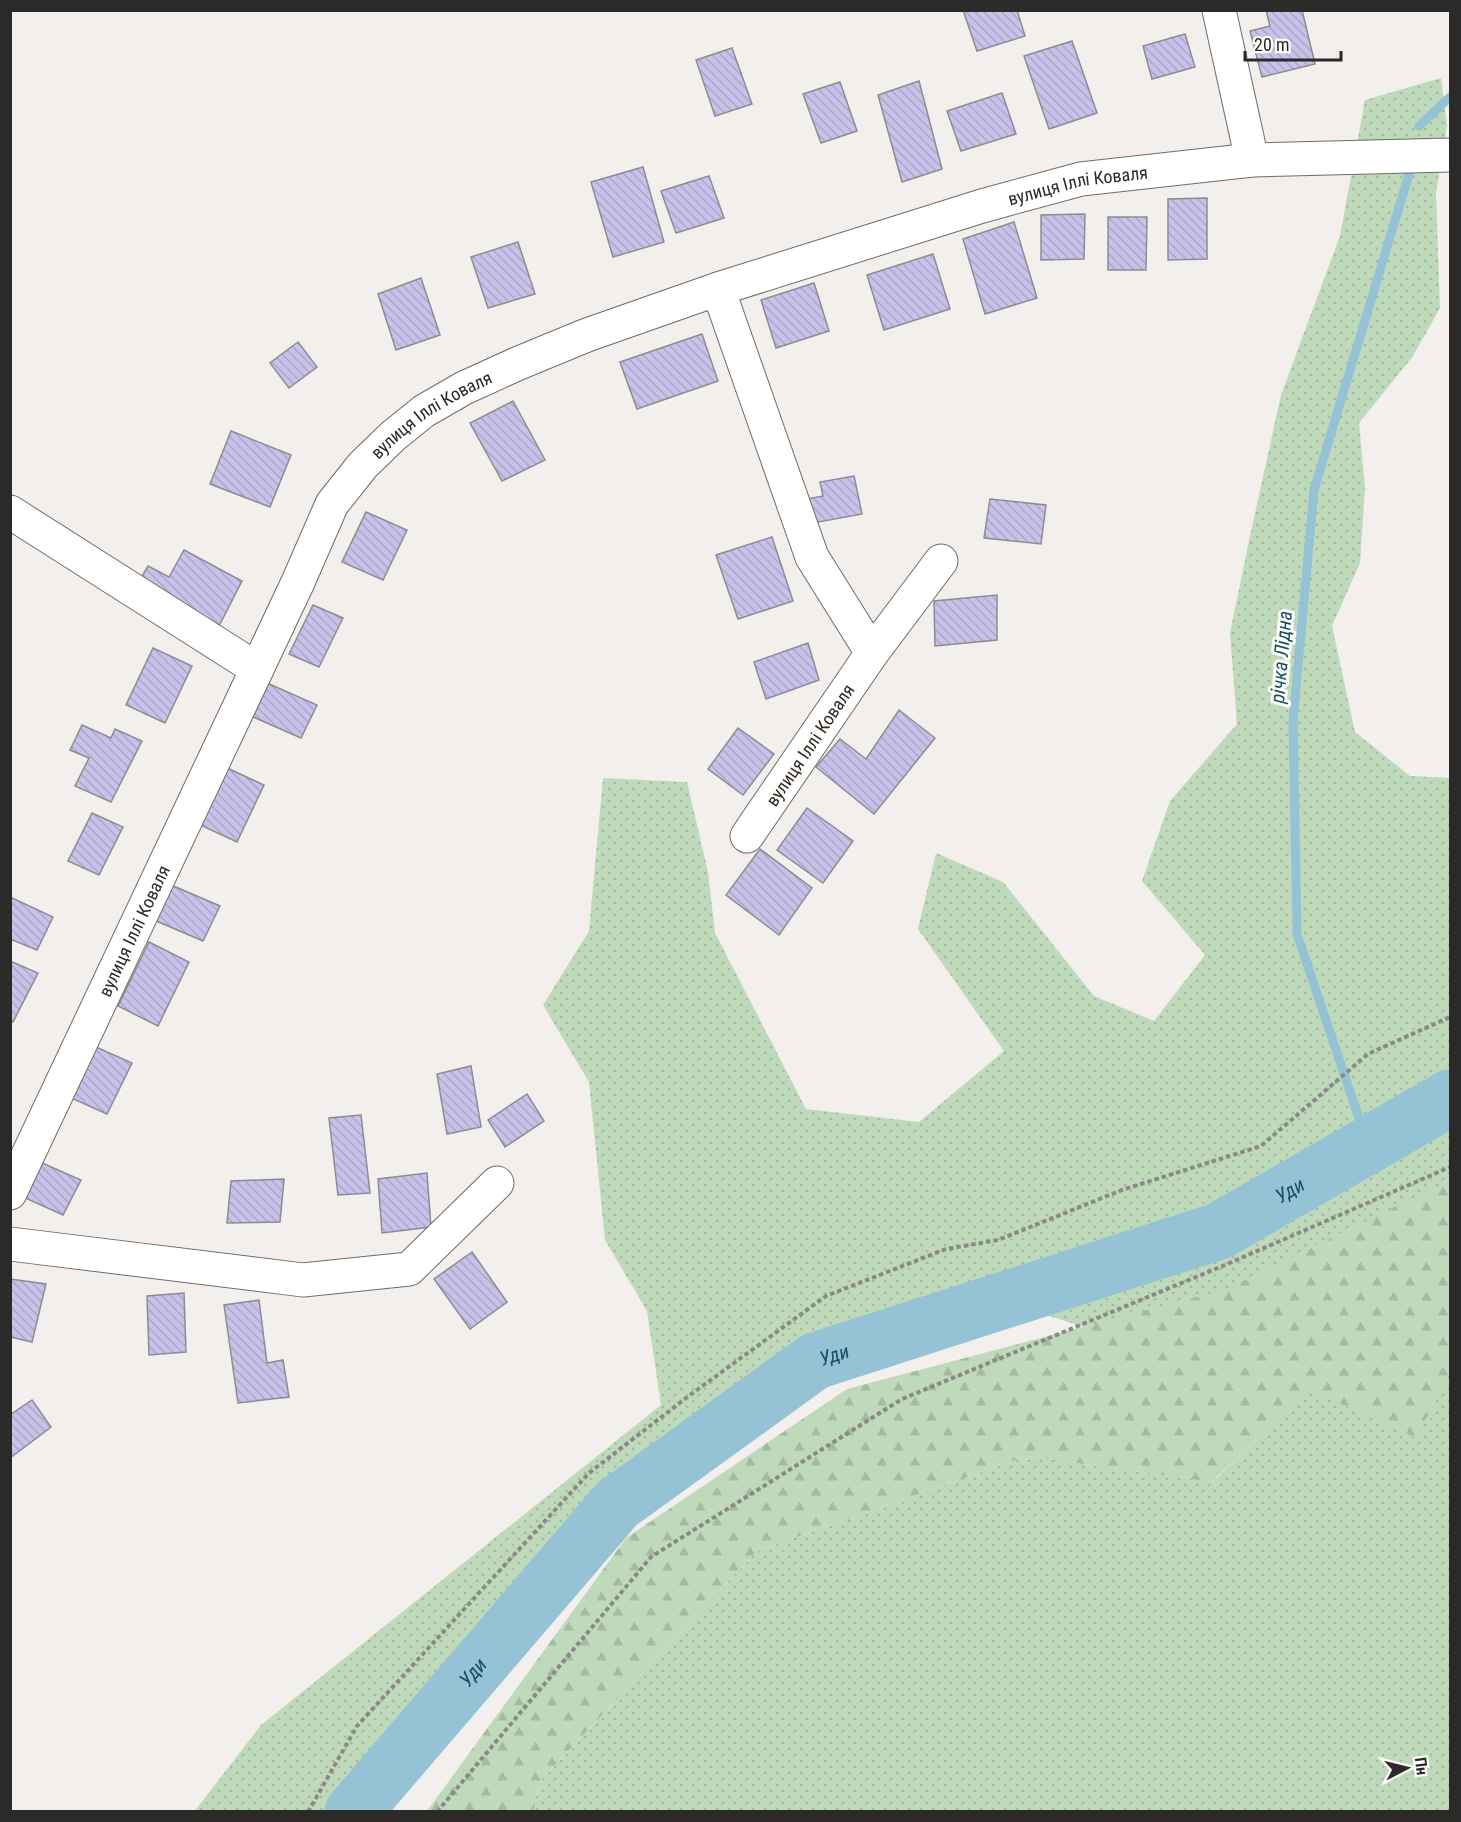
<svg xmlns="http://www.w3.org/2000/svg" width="1461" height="1822" font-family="'Roboto Condensed',sans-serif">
	<defs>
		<pattern id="grass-dots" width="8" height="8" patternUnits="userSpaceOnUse" patternTransform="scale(1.5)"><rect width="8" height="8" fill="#bfdaba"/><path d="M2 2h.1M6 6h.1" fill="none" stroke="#a4bba0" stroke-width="1.8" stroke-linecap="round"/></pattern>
		<pattern id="forest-firs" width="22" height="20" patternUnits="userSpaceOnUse" patternTransform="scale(1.5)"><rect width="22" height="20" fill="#bfdaba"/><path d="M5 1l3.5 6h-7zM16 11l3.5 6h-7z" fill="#a4bba0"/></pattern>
		<pattern id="building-back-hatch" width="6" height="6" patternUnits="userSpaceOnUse" patternTransform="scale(1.5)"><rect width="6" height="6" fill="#c6c2ea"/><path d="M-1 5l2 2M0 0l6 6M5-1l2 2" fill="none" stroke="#aaa7c9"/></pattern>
	</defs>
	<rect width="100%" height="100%" fill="#f2efec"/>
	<!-- grass -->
	<g fill="url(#grass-dots)">
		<polygon points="1441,78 1447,125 1436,193 1440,308 1413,356 1359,423 1365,487 1360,563 1332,626 1355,732 1410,776 1450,778 1450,1084 1210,1218 813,1334 563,1527 360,1772 339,1811 194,1812 261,1725 661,1405 647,1311 605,1240 589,1082 543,1005 589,931 603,778 687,782 708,872 715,933 806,1109 919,1122 1004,1051 918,929 936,853 1003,882 1094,996 1154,1021 1205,955 1142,881 1170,801 1237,724 1230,633 1250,536 1281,395 1340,236 1365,100"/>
		<polygon points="1450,1113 1450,1811 534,1812 538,1783 757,1551 1027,1456 1213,1482 1300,1396 1018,1306 1233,1235"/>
	</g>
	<!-- forest -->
	<polygon fill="url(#forest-firs)" points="1450,1180 1450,1372 1416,1438 1308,1389 1212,1482 1027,1456 757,1551 538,1783 534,1811 427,1811 626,1538 847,1389 1227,1289"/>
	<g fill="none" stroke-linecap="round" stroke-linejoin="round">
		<!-- stream -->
		<g stroke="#95c3d5" stroke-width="9">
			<polyline points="1419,126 1450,97"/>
			<polyline points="1368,1145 1297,934 1293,721 1314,490 1409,174"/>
		</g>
		<!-- river -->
		<path stroke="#95c3d5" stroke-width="57" id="s1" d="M 353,1812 L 617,1504 L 815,1361 L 1219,1231 L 1450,1098"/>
	</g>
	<!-- building -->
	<g fill="url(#building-back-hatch)" stroke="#8c8c90" stroke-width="1.5">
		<polygon points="963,10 1017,10 1025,36 977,51"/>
		<polygon points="1266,10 1302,10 1315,64 1262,77 1250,31 1270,26"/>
		<polygon points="1185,34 1195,67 1152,79 1143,46"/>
		<polygon points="1072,41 1097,113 1049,129 1024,56"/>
		<polygon points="732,48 752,104 715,116 696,60"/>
		<polygon points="919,81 942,169 902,182 878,95"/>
		<polygon points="840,82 857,131 821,143 803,94"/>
		<polygon points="1002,93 1016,134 961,151 947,111"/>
		<polygon points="643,167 664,242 613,257 591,182"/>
		<polygon points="709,176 724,218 676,233 661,191"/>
		<polygon points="1207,198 1207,259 1168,260 1168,199"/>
		<polygon points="1085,214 1084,259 1041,260 1041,215"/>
		<polygon points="1108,217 1147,217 1146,270 1108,270"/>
		<polygon points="1014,222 1037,298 985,314 963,239"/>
		<polygon points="518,242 535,294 488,308 471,257"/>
		<polygon points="933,254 950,309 884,330 867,275"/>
		<polygon points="421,278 440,335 396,350 378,294"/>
		<polygon points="814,283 829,331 776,348 761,300"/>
		<polygon points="702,334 718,381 637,409 620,362"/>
		<polygon points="298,342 317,367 289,388 270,363"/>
		<polygon points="513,401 545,460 502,481 470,423"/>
		<polygon points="231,431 291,455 270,507 210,484"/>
		<polygon points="854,476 862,514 808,524 802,500 823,496 820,482"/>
		<polygon points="990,499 1046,505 1041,544 984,538"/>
		<polygon points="366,512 407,530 383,580 342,562"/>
		<polygon points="772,537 793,601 738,619 716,555"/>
		<polygon points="184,550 242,581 218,628 137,585 148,566 169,577"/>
		<polygon points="997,595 997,640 935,646 934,601"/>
		<polygon points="313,605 343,618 319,667 289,654"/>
		<polygon points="808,643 819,680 766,699 754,662"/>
		<polygon points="153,648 192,666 165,723 126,705"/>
		<polygon points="267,683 317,705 301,738 251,716"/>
		<polygon points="899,710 935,738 874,814 816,767 840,739 866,759"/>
		<polygon points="82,725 111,738 115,729 142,741 111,802 75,786 89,758 70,750"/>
		<polygon points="738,728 774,754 743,795 708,769"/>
		<polygon points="225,767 264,785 237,842 198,824"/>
		<polygon points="807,808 853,841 823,883 777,850"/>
		<polygon points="92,813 123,827 99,875 68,861"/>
		<polygon points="760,849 812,888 779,935 726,895"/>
		<polygon points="171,885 220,906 203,941 154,920"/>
		<polygon points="10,897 53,917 37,950 10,939"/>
		<polygon points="149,942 189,962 158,1026 118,1006"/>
		<polygon points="10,961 38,973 13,1022 10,1021"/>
		<polygon points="96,1047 132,1063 107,1114 71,1098"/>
		<polygon points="471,1066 481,1127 447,1134 437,1074"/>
		<polygon points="527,1094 544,1121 505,1147 488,1120"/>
		<polygon points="361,1115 370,1193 338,1195 329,1118"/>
		<polygon points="40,1162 81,1180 63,1215 23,1197"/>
		<polygon points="427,1173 431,1227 382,1233 378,1179"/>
		<polygon points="284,1179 280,1222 227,1223 231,1181"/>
		<polygon points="472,1252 507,1302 470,1329 434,1279"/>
		<polygon points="10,1279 46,1284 32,1342 10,1337"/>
		<polygon points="184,1293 186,1352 149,1355 147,1296"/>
		<polygon points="259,1300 267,1363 283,1360 289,1397 238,1403 224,1305"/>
		<polygon points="32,1400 51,1427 10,1458 10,1415"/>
	</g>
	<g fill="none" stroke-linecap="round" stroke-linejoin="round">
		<!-- minor casing -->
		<g stroke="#6e6b69" stroke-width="35">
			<g id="minor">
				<polyline points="1219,10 1252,160"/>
				<polyline points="718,289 812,557 872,653 747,836"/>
				<polyline points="10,512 257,669"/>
				<polyline points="872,653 941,561"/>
				<polyline points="10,1244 303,1280 409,1269 497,1183"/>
			</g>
		</g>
		<!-- primary casing -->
		<g stroke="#6e6b69" stroke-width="35">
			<g id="primary">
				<path id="s2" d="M 10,1193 L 298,582 L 332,504 L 363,465 L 393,436 L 424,411 L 464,388 L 519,363 L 587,335 L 718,289 L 982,206 L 1081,179 L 1252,160 L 1450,155"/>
			</g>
		</g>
		<!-- path -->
		<g stroke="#8b8987" stroke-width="4" stroke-dasharray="4.5 3" stroke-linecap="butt">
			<polyline points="308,1812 357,1726 589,1473 690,1395 826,1296 946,1249 998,1240 1122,1190 1261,1146 1368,1054 1450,1017"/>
			<polyline points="437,1812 651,1557 902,1399 1225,1265 1450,1167"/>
		</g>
		<!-- minor -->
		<use href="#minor" stroke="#fff" stroke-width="33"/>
		<!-- primary -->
		<use href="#primary" stroke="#fff" stroke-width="33"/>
	</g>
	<g text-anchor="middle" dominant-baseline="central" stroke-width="6" stroke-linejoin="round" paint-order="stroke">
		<!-- street labels -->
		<g font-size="18" fill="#2b2a29" stroke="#fffcf9">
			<text stroke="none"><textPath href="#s2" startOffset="1586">вулиця Іллі Коваля</textPath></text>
			<text stroke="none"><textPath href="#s2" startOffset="896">вулиця Іллі Коваля</textPath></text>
			<text transform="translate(810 745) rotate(-56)">вулиця Іллі Коваля</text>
			<text stroke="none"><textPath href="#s2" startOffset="290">вулиця Іллі Коваля</textPath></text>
		</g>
		<!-- water labels -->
		<g font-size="20" font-style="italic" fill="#145064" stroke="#fffcf9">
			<text transform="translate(1281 657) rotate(-85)">річка Лідна</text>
			<text stroke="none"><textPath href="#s1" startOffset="1156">Уди</textPath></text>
			<text stroke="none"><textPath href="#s1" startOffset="670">Уди</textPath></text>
			<text stroke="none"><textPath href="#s1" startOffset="184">Уди</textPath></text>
		</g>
	</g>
	<!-- border -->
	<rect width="1461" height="1822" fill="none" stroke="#2b2a29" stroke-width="24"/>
	<!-- north arrow -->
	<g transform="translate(1407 1768) rotate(83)" stroke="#fffcf9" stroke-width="4.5" paint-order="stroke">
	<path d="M0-4.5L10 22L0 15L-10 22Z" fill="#2b2a29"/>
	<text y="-9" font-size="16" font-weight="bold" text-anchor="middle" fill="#2b2a29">Пн</text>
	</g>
	<!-- scale -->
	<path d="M1245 51v9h96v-9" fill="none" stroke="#2b2a29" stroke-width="3"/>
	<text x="1254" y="51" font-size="18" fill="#2b2a29" stroke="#fffcf9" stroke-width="4.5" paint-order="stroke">20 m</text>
</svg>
